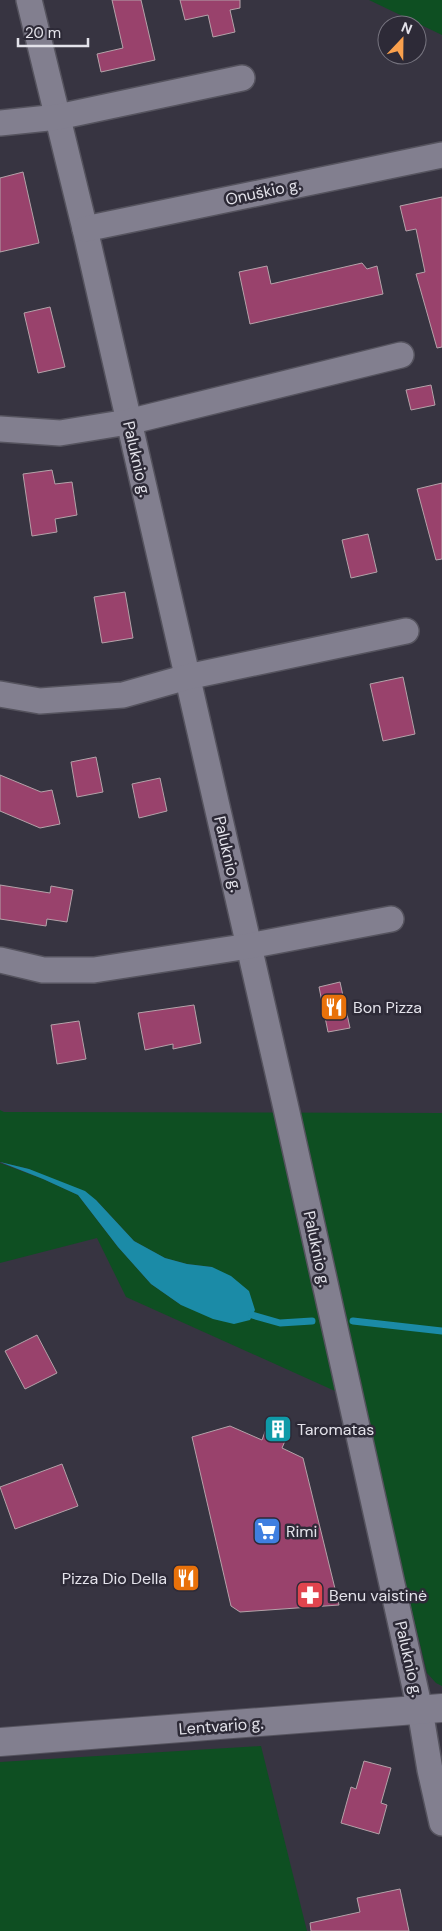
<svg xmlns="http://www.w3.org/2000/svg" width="442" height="1931" font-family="'DM Sans',sans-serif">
	<rect width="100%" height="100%" fill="#373441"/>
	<!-- green -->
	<g fill="#0e4f22">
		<polygon points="369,0 442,0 442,35"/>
		<polygon points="0,1110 4,1112 442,1113 442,1686 436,1683 427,1673 358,1386 335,1391 126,1297 97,1238 0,1263 0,1163 43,1179 78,1195 118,1247 151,1284 181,1305 212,1267 187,1264 165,1258 134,1241 96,1200 29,1169 0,1162"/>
		<polygon points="261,1746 307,1931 0,1931 0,1762"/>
	</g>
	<!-- water -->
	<polygon fill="#1b8ba7" points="0,1162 29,1169 85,1191 96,1200 134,1241 165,1258 187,1264 212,1267 231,1276 249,1291 255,1310 250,1320 234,1324 213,1319 181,1305 151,1284 118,1247 78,1195 43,1179"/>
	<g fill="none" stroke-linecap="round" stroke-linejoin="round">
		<!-- stream -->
		<g stroke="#1b8ba7" stroke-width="7">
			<polyline points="252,1315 280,1323 312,1321"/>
			<polyline points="353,1321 442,1331"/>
		</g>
	</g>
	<!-- building -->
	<g fill="#99426c" stroke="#b4a2a9">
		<polygon points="112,0 141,0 155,60 101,72 97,54 123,48"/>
		<polygon points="180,0 240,0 240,8 230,10 235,32 213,37 208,15 185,20"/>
		<polygon points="23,172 39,243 0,252 0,178"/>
		<polygon points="442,197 442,347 437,348 416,274 425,272 416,229 406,231 400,206"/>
		<polygon points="362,263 367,269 377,266 383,294 250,324 239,272 267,266 271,284"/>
		<polygon points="50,307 65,367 38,373 24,313"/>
		<polygon points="431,385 435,405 411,410 406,390"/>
		<polygon points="52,470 55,484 72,482 77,515 55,519 57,532 32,536 23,474"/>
		<polygon points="442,483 442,559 436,560 417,489"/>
		<polygon points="368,534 377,572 351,578 342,540"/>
		<polygon points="125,592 133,638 102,643 94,597"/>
		<polygon points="403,677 415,734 383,741 370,684"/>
		<polygon points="96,757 103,792 77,797 71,762"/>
		<polygon points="0,775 41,792 52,790 60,824 40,828 0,811"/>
		<polygon points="160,778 167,811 139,818 132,784"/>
		<polygon points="0,885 50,893 51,886 73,890 67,922 47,919 46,926 0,919"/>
		<polygon points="340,982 350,1028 328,1032 319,987"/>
		<polygon points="194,1005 201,1043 173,1049 173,1044 145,1050 138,1013"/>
		<polygon points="79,1021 86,1059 57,1064 51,1025"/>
		<polygon points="37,1335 57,1373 25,1389 5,1351"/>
		<polygon points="269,1421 290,1429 282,1448 303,1458 339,1605 240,1612 231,1606 192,1437 230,1426 262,1440"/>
		<polygon points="62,1464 78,1506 15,1529 0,1487"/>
		<polygon points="364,1761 391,1768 381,1803 387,1805 379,1834 341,1823 351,1787 356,1789"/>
		<polygon points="400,1889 409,1931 311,1931 310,1923 360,1912 357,1898"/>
	</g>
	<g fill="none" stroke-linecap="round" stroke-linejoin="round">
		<!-- street casing -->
		<g stroke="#55535e" stroke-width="28">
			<g id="street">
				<polyline points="29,0 85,229 286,1108 420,1710 430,1770 442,1823"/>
				<polyline points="0,123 58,117 242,78"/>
				<polyline points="85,229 442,155"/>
				<polyline points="0,429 60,433 128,422 401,355"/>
				<polyline points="0,694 40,701 123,695 187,677 406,631"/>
				<polyline points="0,960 43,970 94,970 249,946 391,919"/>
			</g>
		</g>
		<!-- secondary casing -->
		<g stroke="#55535e" stroke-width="30">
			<polyline id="secondary" points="0,1742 442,1708"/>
		</g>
		<!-- street -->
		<use href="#street" stroke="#827f8f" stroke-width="25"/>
		<!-- secondary -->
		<use href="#secondary" stroke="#827f8f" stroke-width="28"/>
	</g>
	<!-- icons -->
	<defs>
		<g id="restaurant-square" transform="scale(1.4375)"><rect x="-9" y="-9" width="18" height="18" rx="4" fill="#e8710a" stroke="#2d2a37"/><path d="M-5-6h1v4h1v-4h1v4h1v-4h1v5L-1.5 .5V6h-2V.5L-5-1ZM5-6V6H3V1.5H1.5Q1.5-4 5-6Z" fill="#fff"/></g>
		<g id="building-square" transform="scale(1.4375)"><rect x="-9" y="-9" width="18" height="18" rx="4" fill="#0f9aa8" stroke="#2d2a37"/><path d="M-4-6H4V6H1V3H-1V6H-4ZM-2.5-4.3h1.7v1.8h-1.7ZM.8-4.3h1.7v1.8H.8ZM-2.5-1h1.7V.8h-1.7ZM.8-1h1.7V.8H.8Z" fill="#fff"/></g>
		<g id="supermarket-square" transform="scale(1.4375)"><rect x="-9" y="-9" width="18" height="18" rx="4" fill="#3f7fe0" stroke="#2d2a37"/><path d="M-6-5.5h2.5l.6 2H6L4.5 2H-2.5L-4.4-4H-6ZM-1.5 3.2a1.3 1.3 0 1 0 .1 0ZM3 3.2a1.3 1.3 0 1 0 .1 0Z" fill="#fff"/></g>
		<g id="pharmacy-square" transform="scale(1.4375)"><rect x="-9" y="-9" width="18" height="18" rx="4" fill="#e0444e" stroke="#2d2a37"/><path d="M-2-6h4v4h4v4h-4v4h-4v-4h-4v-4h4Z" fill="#fff"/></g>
	</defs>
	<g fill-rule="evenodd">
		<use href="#restaurant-square" x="334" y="1007"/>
		<use href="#building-square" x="278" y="1429"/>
		<use href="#supermarket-square" x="267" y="1531"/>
		<use href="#restaurant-square" x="186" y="1578"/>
		<use href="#pharmacy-square" x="310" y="1595"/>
	</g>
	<g text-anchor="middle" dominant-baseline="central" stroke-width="5" stroke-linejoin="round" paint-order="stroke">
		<!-- street labels -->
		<g font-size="16" fill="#e3e2ea" stroke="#2d2a37">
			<text transform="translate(263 192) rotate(-12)">Onuškio g.</text>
			<text transform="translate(137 459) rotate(77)">Paluknio g.</text>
			<text transform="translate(228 854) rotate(77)">Paluknio g.</text>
			<text transform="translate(317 1249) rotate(78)">Paluknio g.</text>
			<text transform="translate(409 1659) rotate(77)">Paluknio g.</text>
			<text transform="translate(221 1726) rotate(-4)">Lentvario g.</text>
		</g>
		<!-- poi labels -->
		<g font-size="16" fill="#e3e2ea" stroke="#2d2a37" text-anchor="start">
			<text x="353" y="1007">Bon Pizza</text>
			<text x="297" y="1429">Taromatas</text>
			<text x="286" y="1531">Rimi</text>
			<text x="167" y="1578" text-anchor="end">Pizza Dio Della</text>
			<text x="329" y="1595">Benu vaistinė</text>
		</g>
	</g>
	<!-- north arrow -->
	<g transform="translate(402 40) rotate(22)"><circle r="24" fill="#2d2a37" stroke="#76747f"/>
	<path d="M0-4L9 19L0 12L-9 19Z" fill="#f9a04d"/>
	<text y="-8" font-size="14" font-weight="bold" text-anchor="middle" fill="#e3e2ea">N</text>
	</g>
	<!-- scale -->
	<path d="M18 38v8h70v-8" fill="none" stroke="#e3e2ea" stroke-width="2.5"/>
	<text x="25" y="38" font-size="15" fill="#e3e2ea" stroke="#2d2a37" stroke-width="4" paint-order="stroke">20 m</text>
</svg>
